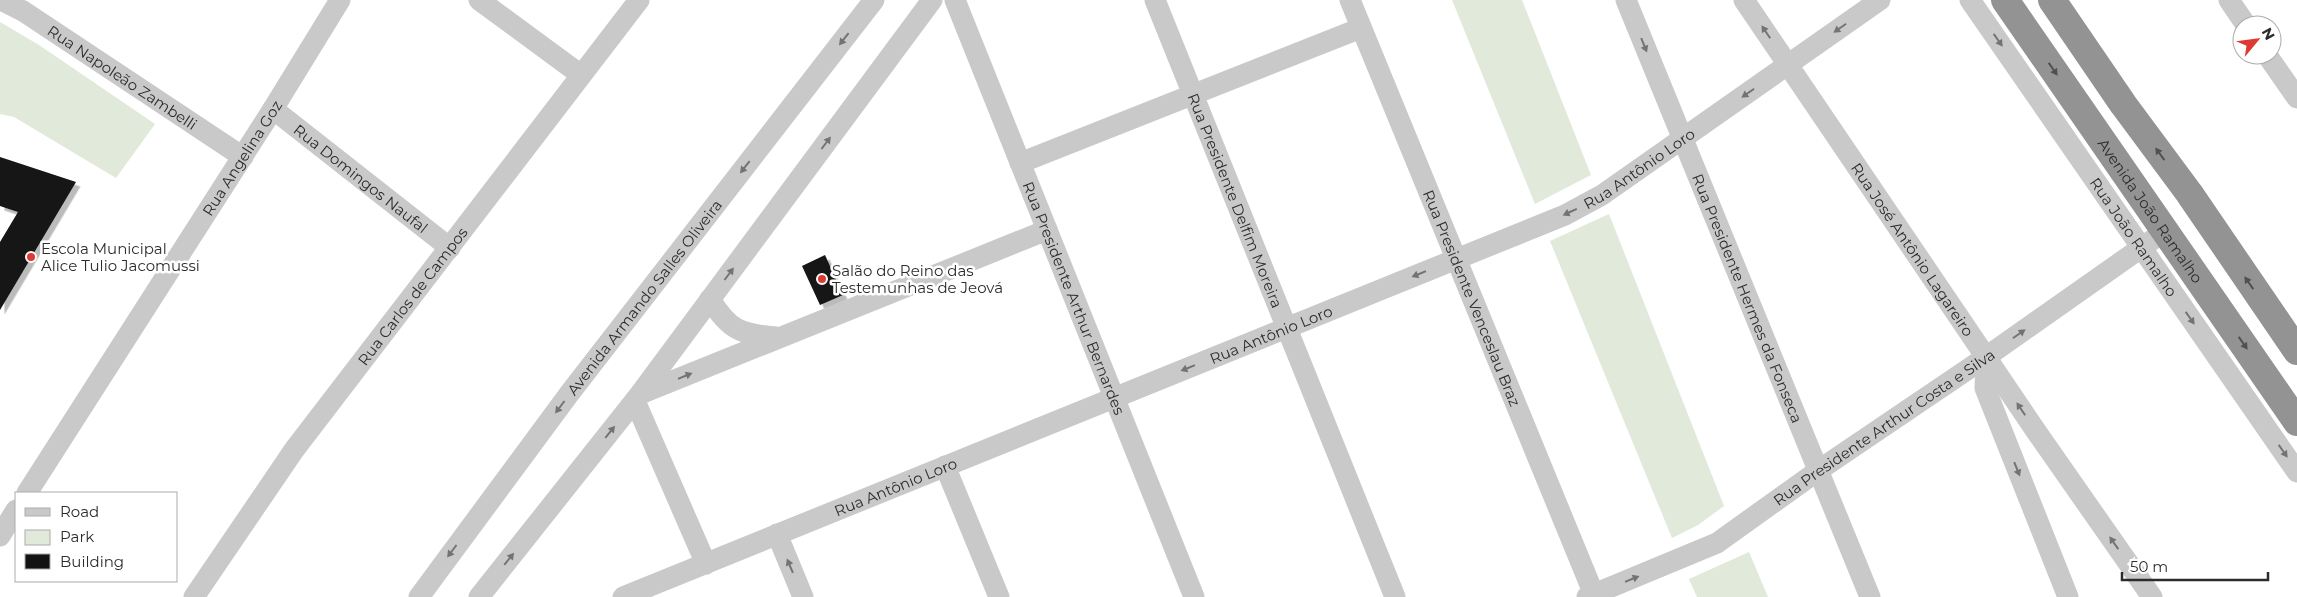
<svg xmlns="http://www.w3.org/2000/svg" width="2297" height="597" font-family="Montserrat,sans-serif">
	<defs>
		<filter id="shadow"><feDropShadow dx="4.5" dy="4.5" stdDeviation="0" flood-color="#0004"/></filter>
	</defs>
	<rect width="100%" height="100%" fill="#fff"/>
	<!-- green -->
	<g fill="#e0e9da">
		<polygon points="1452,0 1522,0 1591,175 1535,204"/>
		<polygon points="0,22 39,45 155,124 116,178 14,117 0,114"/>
		<polygon points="1609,214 1724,506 1698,525 1672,538 1550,241"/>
		<polygon points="1749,552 1768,597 1697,597 1689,579"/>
	</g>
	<!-- building -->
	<g fill="#131313" filter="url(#shadow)">
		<polygon points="0,157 76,182 0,310 0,242 18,212 0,206"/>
		<polygon points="825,255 843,295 820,305 802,266"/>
	</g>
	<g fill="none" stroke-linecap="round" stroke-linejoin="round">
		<!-- minor -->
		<g stroke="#c9c9c9" stroke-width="21">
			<path id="s1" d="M 1,0 L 23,11 L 243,157"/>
			<polyline points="479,0 581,75"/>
			<path id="s2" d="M 955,0 L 1194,597"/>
			<path id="s3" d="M 1155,0 L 1395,597"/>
			<path id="s4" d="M 1350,0 L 1595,597"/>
			<path id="s5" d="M 1626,0 L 1870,597"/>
			<path id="s6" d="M 1744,0 L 2038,434 L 2152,597"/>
			<path id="s7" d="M 1970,0 L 2297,472"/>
			<polyline points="2229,0 2246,25"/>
			<polyline points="2267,55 2297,98"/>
			<path id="s8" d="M 273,109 L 450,248"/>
			<polyline points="1020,163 1361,28"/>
			<path d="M 710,299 C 729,330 740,334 776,337"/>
			<polyline points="1986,357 1985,388 2068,597"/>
			<polyline points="640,394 1047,230"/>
			<polyline points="635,401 706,564"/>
			<polyline points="945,466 999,597"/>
			<path id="s9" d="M 27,493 L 273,109 L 340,0"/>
			<polyline points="777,534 803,597"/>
			<polyline points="0,536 16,510"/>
			<path id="s10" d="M 194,597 L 294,450 L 639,0"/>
			<path id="s11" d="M 419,597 L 569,394 L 874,0"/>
			<polyline points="479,597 640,394 932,0"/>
			<path id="s12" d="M 623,597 L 1565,215 L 1602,195 L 1880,0"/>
			<path id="s13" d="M 1587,597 L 1717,543 L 1819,470 L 1986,357 L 2165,231"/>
		</g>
		<!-- highway -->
		<g stroke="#939393" stroke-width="28">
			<path id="s14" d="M 2005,0 L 2297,422"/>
			<polyline points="2052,0 2123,104 2189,193 2297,351"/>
		</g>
	</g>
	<!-- one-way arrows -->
	<defs><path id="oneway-solid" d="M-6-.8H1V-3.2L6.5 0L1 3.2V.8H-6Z" transform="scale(1.25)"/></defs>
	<g fill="#737373">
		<use href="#oneway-solid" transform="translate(1840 28) rotate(145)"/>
		<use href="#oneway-solid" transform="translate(1766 32) rotate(-124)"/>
		<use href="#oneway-solid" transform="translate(844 39) rotate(128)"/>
		<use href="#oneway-solid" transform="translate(1998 40) rotate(55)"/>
		<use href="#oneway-solid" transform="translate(1644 45) rotate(68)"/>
		<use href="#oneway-solid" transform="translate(1748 93) rotate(145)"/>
		<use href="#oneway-solid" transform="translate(826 143) rotate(-53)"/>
		<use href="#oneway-solid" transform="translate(745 167) rotate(128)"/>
		<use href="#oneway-solid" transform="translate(1570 212) rotate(155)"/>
		<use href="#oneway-solid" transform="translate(729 274) rotate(-53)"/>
		<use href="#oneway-solid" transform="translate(1419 274) rotate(158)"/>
		<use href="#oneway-solid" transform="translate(2190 318) rotate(55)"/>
		<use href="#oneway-solid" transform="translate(2019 334) rotate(-35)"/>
		<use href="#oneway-solid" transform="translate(1188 368) rotate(158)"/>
		<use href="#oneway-solid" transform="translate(685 376) rotate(-22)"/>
		<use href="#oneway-solid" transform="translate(560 407) rotate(127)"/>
		<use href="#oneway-solid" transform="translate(2021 409) rotate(-124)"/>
		<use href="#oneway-solid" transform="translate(610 432) rotate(-51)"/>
		<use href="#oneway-solid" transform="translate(2283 451) rotate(55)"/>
		<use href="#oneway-solid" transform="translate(2017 469) rotate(68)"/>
		<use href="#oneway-solid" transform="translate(2114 543) rotate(-125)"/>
		<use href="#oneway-solid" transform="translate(452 551) rotate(127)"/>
		<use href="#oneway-solid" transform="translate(509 559) rotate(-51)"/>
		<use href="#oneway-solid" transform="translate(790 566) rotate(-113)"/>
		<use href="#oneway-solid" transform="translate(1632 579) rotate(-22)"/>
	</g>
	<g fill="#505050">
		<use href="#oneway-solid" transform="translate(2053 69) rotate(55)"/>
		<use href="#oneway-solid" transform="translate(2160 154) rotate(-126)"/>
		<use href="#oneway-solid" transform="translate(2249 283) rotate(-125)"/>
		<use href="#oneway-solid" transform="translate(2243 343) rotate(55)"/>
	</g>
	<!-- markers -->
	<g fill="#de3a34" stroke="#fff" stroke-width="2">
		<circle cx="31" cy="257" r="5"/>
		<circle cx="822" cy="279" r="5"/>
	</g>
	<g text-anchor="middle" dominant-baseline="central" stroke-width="5" stroke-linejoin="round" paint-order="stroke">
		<!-- street labels -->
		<g font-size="15" fill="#2c2c2c" stroke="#fff">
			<text stroke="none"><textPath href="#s1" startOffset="144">Rua Napoleão Zambelli</textPath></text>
			<text stroke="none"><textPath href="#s9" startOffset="398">Rua Angelina Goz</textPath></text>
			<text stroke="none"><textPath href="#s12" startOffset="1104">Rua Antônio Loro</textPath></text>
			<text stroke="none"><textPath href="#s8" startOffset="112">Rua Domingos Naufal</textPath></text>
			<text stroke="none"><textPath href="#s3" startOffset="216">Rua Presidente Delfim Moreira</textPath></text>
			<text stroke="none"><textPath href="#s14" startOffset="256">Avenida João Ramalho</textPath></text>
			<text stroke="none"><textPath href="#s7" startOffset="288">Rua João Ramalho</textPath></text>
			<text stroke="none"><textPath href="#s6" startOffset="301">Rua José Antônio Lagareiro</textPath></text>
			<text stroke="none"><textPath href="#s10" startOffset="372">Rua Carlos de Campos</textPath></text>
			<text stroke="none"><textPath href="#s11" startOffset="375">Avenida Armando Salles Oliveira</textPath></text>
			<text stroke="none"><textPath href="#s5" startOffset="322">Rua Presidente Hermes da Fonseca</textPath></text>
			<text stroke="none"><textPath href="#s2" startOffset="321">Rua Presidente Arthur Bernardes</textPath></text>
			<text stroke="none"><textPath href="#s4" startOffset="322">Rua Presidente Venceslau Braz</textPath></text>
			<text stroke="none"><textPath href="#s12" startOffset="699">Rua Antônio Loro</textPath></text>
			<text stroke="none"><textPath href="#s13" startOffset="344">Rua Presidente Arthur Costa e Silva</textPath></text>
			<text stroke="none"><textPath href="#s12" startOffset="294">Rua Antônio Loro</textPath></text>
		</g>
		<!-- poi labels -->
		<g font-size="15" fill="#2c2c2c" stroke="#fff" text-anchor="start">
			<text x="41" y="248">Escola Municipal<tspan x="41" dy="17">Alice Tulio Jacomussi</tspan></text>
			<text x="832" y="270">Salão do Reino das<tspan x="832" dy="17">Testemunhas de Jeová</tspan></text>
		</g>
	</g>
	<!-- legend -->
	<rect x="15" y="492" width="162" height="90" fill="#ffffff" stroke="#ababab"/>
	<rect x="25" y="508" width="25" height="8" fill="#c9c9c9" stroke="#ababab"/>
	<text x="60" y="517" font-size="15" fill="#2c2c2c">Road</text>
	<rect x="25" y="530" width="25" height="15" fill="#e0e9da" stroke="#ababab"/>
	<text x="60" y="542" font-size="15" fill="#2c2c2c">Park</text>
	<rect x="25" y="554" width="25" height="15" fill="#131313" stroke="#ababab"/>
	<text x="60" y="567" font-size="15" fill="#2c2c2c">Building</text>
	<!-- north arrow -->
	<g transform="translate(2257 40) rotate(61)"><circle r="24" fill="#ffffff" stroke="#ababab"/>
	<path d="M0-4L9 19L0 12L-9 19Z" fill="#de3a34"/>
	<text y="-8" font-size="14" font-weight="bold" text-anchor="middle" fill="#2c2c2c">N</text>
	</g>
	<!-- scale -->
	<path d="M2122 572v8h146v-8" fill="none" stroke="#2c2c2c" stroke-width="2.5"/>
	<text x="2130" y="572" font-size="15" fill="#2c2c2c" stroke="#ffffff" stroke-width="4" paint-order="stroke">50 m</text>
</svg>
